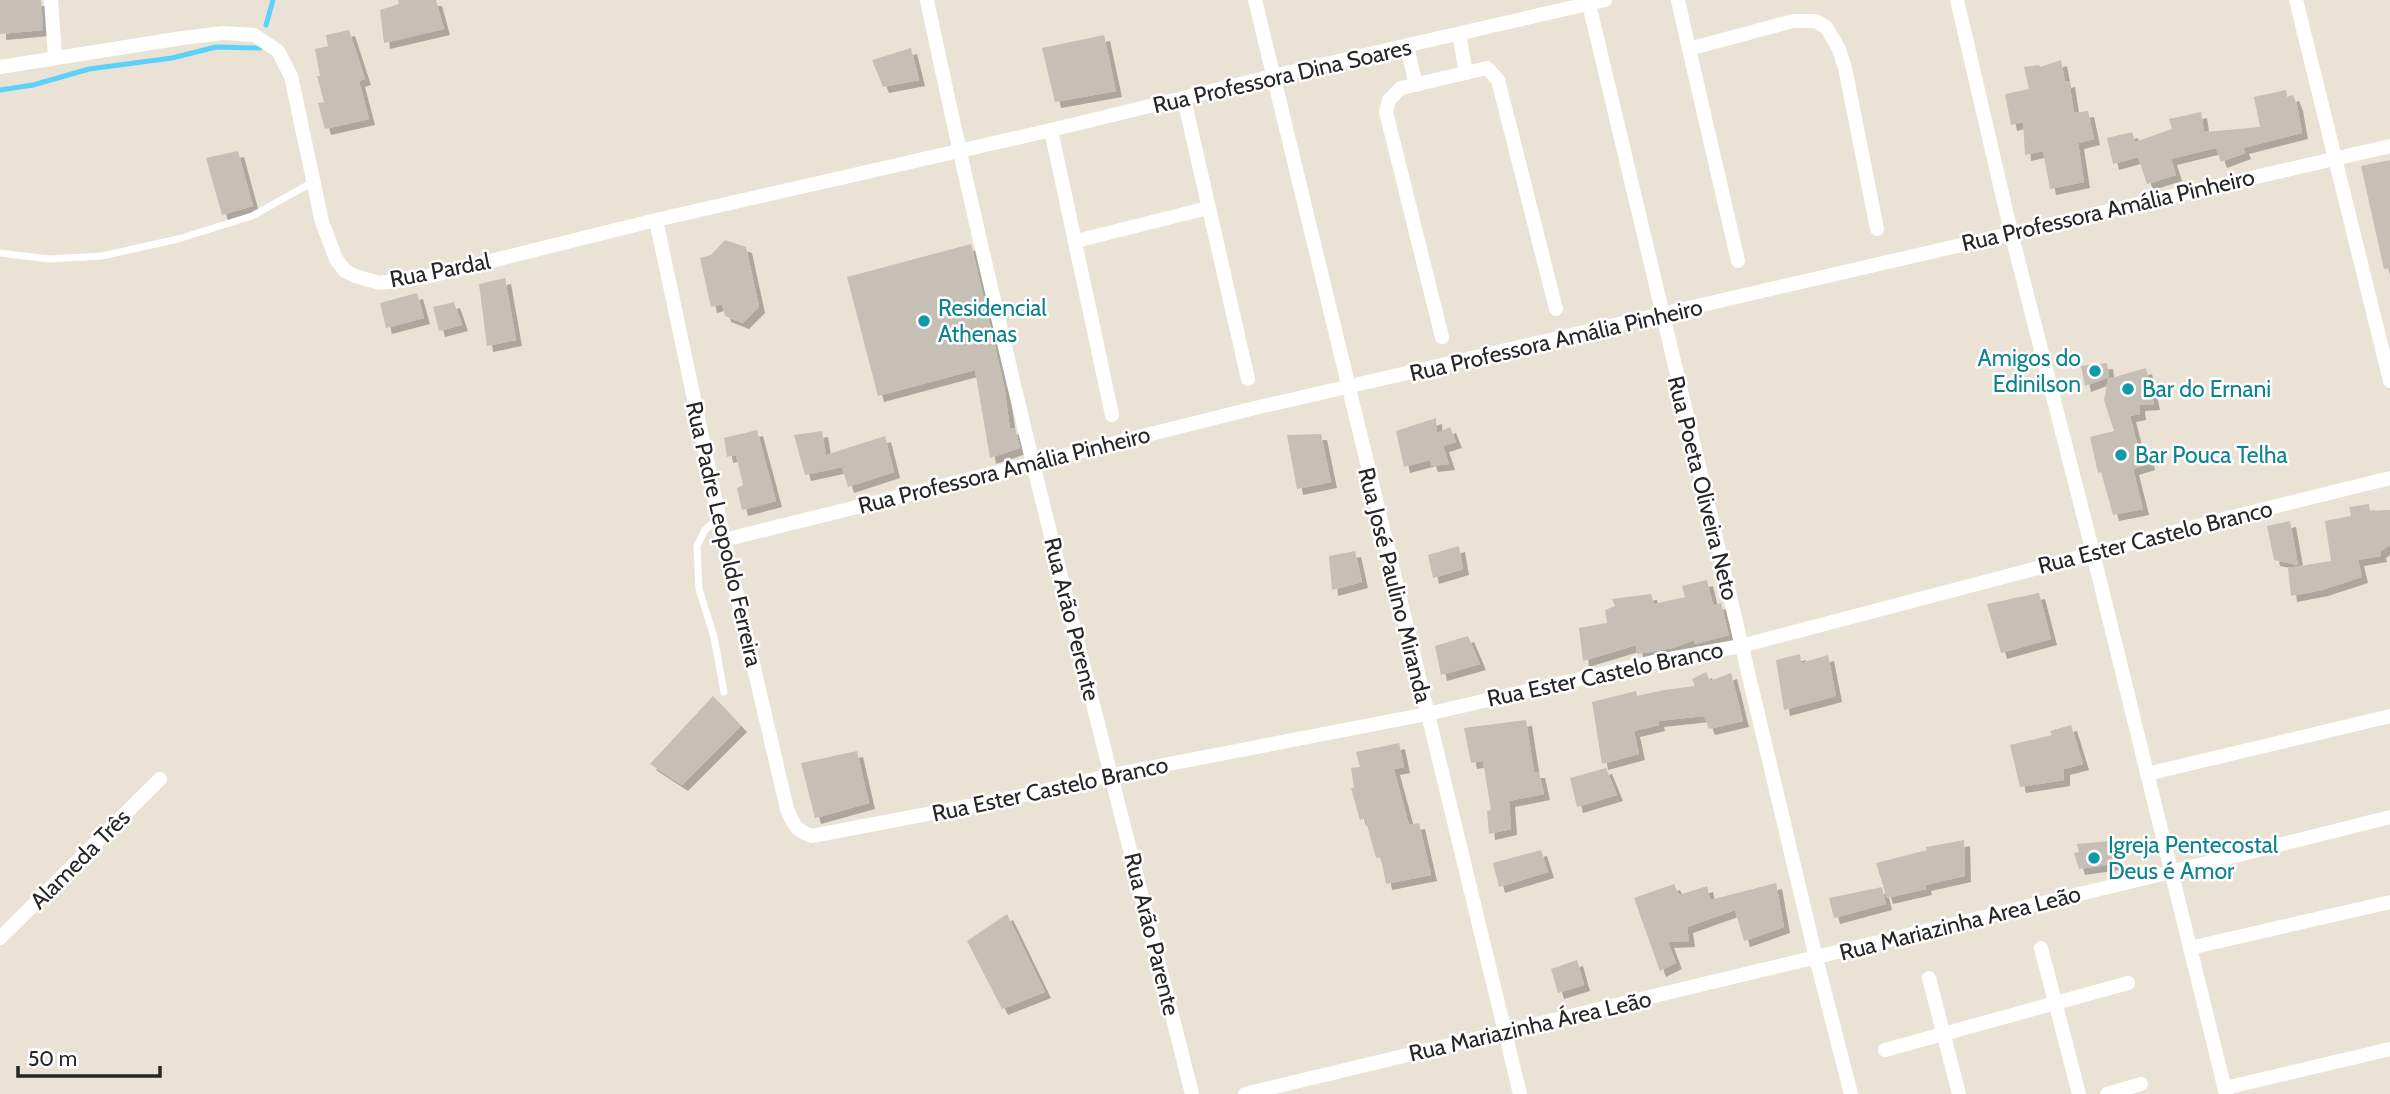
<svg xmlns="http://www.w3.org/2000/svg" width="2390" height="1094" font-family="Cabin,sans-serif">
	<defs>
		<filter id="shadow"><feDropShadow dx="6" dy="6" stdDeviation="0" flood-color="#0004"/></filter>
	</defs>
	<rect width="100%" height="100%" fill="#ebe2d6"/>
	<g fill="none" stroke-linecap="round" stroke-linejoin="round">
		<!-- stream -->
		<g stroke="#5cd1fa" stroke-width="5">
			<polyline points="266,25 273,0"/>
			<polyline points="0,90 33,85 89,69 172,58 216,47 260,48"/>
		</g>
	</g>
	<!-- building -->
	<g fill="#c6bfb6" filter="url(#shadow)">
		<polygon points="0,0 41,0 43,30 0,34"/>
		<polygon points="398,0 436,0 444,29 384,43 380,10 399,4"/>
		<polygon points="349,30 365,79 359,81 369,119 325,129 318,103 324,102 317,76 320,76 315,49 328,46 326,35"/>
		<polygon points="1104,35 1116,91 1055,102 1042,48"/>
		<polygon points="911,48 919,80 883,87 872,60"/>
		<polygon points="2061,60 2065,82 2069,81 2074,113 2088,111 2094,139 2078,143 2084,182 2050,189 2043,151 2025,155 2023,122 2011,125 2005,94 2029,89 2024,67 2039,65 2040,67"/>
		<polygon points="2286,90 2287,97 2293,95 2297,105 2302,133 2243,148 2245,153 2221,162 2216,148 2171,159 2176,175 2147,184 2138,157 2113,164 2107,138 2132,132 2135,142 2172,129 2169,119 2201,112 2204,132 2260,127 2254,97"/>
		<polygon points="238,151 253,206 222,215 206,158"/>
		<polygon points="2390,160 2390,268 2384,269 2361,166"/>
		<polygon points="725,240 746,247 759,307 743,323 725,316 722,304 711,307 700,258 711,255"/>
		<polygon points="971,244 1004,385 1010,429 1015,428 1020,448 990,458 975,370 878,396 847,277"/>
		<polygon points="505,278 516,340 487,346 479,284"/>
		<polygon points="417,293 424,318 386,328 380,303"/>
		<polygon points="454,302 462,325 439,331 433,307"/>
		<polygon points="2107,363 2109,377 2085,386 2081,366"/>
		<polygon points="2146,368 2154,404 2139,405 2140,414 2130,416 2138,447 2145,446 2149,464 2133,469 2143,509 2113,515 2101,472 2098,473 2090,437 2114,431 2104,400 2108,379"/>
		<polygon points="1436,418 1437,433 1450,427 1456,442 1443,446 1449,464 1432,466 1430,460 1404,467 1396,431"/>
		<polygon points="757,430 776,501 742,510 737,488 743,485 736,455 727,457 724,438"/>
		<polygon points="822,431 826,455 885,436 894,472 848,487 842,467 805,475 794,435"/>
		<polygon points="1321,434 1331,482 1297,489 1287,435"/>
		<polygon points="2369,504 2370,511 2390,510 2390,545 2380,552 2381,556 2358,560 2362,577 2322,590 2291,596 2288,568 2331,561 2325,521 2351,516 2349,507"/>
		<polygon points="2290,521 2298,565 2274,560 2267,526"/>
		<polygon points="1459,546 1463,569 1433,578 1428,555"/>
		<polygon points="1355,551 1362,582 1332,590 1329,556"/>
		<polygon points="1707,580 1713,605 1721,603 1729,635 1695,644 1694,640 1673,648 1637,654 1636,645 1583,661 1579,628 1607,623 1605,610 1615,606 1612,599 1651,594 1654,604 1685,597 1682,586"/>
		<polygon points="2039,593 2051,639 2001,653 1987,604"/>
		<polygon points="1468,636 1480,664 1441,675 1435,646"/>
		<polygon points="1800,654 1801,663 1828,655 1836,696 1784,710 1776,660"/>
		<polygon points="1706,672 1710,681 1731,673 1743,721 1709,729 1704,716 1658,721 1659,725 1634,731 1639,754 1602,764 1592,702 1636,691 1637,696 1664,690 1695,686 1692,679"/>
		<polygon points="713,696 741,726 682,785 650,764"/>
		<polygon points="1526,720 1534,772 1539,772 1544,794 1509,801 1511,829 1489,834 1487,811 1491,810 1483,761 1471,763 1464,728"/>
		<polygon points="2071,725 2083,764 2064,769 2064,780 2020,787 2010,745 2052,735 2050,731"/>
		<polygon points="1399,743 1404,767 1394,769 1409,825 1419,823 1431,875 1386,884 1381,857 1376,858 1365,818 1360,820 1351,788 1354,788 1351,768 1360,767 1356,752"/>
		<polygon points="857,751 869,803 815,818 801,763"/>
		<polygon points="1606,768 1617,795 1577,807 1570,778"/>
		<polygon points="1964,840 1965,876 1925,885 1926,889 1887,898 1876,863 1927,850 1926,847"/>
		<polygon points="2109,841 2113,864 2079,869 2074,853 2079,852 2077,844"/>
		<polygon points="1541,850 1548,872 1499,887 1493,863"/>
		<polygon points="1776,883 1784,927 1744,941 1735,910 1687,927 1689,941 1668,942 1676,963 1660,971 1634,898 1674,884 1679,895 1707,886 1710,900"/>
		<polygon points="1882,887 1886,904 1834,918 1829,898"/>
		<polygon points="1007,914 1045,992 1002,1009 967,941"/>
		<polygon points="1577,960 1584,985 1558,993 1551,969"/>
	</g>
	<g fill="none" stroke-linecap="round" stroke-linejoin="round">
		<!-- service -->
		<g stroke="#fff" stroke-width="7">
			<polyline points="0,253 49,259 102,256 178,239 252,216 313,182"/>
			<polyline points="719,517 705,530 697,546 699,589 714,637 724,692"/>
		</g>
		<!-- minor -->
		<g stroke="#fff" stroke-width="14">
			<polyline points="51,0 55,57"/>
			<path d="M 927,0 C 1004,367 1100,730 1192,1094"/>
			<polyline points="1255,0 1520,1094"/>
			<polyline points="1678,0 1689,49"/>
			<polyline points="1957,0 2011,232 2093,553 2226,1094"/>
			<polyline points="2296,0 2390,381"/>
			<polyline points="1589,4 1816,958 1851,1094"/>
			<polyline points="1459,34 1466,73"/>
			<polyline points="1407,47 1416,85"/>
			<polyline points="0,67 182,38 224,33 254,35 278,51 291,76 322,222 336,259 345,271 355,276 380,283 430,276 656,220 1051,130 1273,76 1605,0"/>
			<polyline points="1184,99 1248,379"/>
			<polyline points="1051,130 1112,415"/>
			<path d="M 656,220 L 724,540 L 787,809 C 793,824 796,831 812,836 L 1011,798 L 1112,775 L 1427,714 L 1653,662 L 1741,646 L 2224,519 L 2390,478"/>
			<polyline points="1076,241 1208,208"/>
			<polyline points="1738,261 1689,49 1793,21 1816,21 1826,27 1839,49 1845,68 1877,229"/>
			<polyline points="1442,337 1386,112 1389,100 1401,88 1487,68 1498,80 1556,309"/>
			<polyline points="724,540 1251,409 2390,146"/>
			<polyline points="2147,774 2390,716"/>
			<polyline points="0,938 160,779"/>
			<polyline points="2041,948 2079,1094"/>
			<polyline points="2190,948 2390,902"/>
			<polyline points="1929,978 1959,1094"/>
			<polyline points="1885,1050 2128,983"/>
			<polyline points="2225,1088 2390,1049"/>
			<polyline points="1245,1094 2171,872 2390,817"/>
			<polyline points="2107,1094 2141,1084"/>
		</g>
	</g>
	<!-- markers -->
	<g fill="#0f9aa8" stroke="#fff" stroke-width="2.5">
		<circle cx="924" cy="321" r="7"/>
		<circle cx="2095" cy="371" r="7"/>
		<circle cx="2128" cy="389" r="7"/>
		<circle cx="2121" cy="455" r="7"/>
		<circle cx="2094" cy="858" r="7"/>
	</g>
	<g text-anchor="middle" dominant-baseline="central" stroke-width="5" stroke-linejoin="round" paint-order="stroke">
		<!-- street labels -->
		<g font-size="23" fill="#262626" stroke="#fff">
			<text transform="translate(1282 76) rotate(-13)">Rua Professora Dina Soares</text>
			<text transform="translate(2108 210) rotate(-13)">Rua Professora Amália Pinheiro</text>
			<text transform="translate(440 270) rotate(-11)">Rua Pardal</text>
			<text transform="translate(1556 340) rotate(-13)">Rua Professora Amália Pinheiro</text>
			<text transform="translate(1004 470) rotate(-14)">Rua Professora Amália Pinheiro</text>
			<text transform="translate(1703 488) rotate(76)">Rua Poeta Oliveira Neto</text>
			<text transform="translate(724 534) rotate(77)">Rua Padre Leopoldo Ferreira</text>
			<text transform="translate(2155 537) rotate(-14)">Rua Ester Castelo Branco</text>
			<text transform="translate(1395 585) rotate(76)">Rua José Paulino Miranda</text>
			<text transform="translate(1072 619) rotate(76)">Rua Arão Perente</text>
			<text transform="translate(1605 674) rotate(-12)">Rua Ester Castelo Branco</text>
			<text transform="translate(1050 789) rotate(-12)">Rua Ester Castelo Branco</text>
			<text transform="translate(80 859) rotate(-45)">Alameda Três</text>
			<text transform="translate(1960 923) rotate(-14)">Rua Mariazinha Area Leão</text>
			<text transform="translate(1152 934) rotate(76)">Rua Arão Parente</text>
			<text transform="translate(1530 1026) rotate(-13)">Rua Mariazinha Área Leão</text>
		</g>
		<!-- culture labels -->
		<g font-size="23" fill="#0d838f" stroke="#fff" text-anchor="start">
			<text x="938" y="308">Residencial<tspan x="938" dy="26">Athenas</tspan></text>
			<text x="2081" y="358" text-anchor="end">Amigos do<tspan x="2081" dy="26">Edinilson</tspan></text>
			<text x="2142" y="389">Bar do Ernani</text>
			<text x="2135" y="455">Bar Pouca Telha</text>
			<text x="2108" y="845">Igreja Pentecostal<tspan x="2108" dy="26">Deus é Amor</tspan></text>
		</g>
	</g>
	<!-- scale -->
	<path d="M18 1066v10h142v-10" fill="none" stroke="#262626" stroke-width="3.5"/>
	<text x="28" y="1066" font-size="21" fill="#262626" stroke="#ffffff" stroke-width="5" paint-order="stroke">50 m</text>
</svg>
